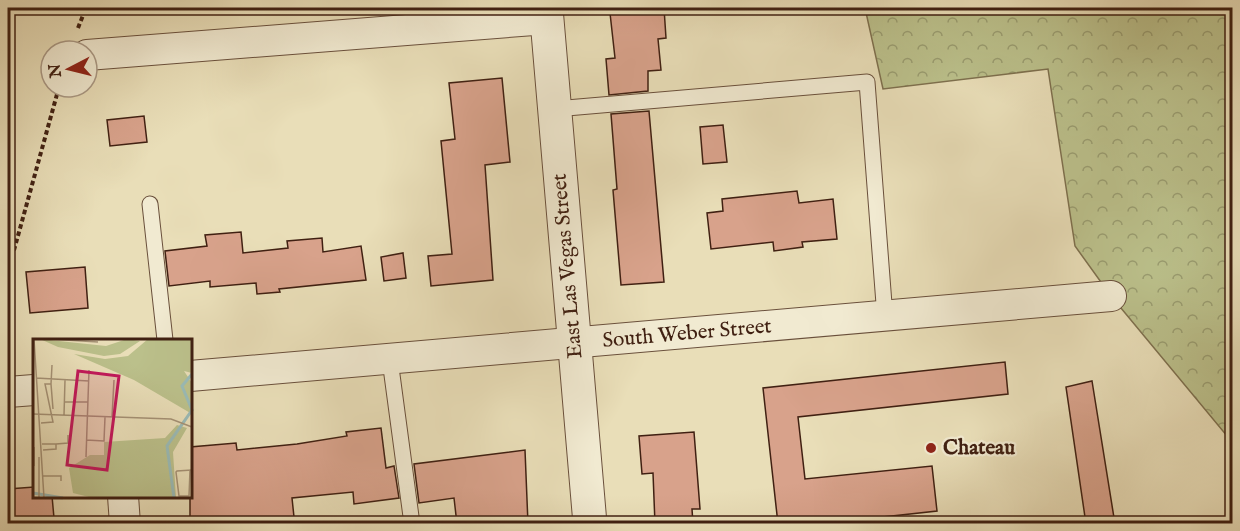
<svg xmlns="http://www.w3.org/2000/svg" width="1240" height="531" font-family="'IM FELL English',serif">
	<defs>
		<pattern id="forest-crowns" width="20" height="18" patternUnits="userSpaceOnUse" patternTransform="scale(1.5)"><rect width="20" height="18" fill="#bbc08b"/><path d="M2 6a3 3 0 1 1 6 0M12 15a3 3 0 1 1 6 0" fill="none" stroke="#999c70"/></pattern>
	</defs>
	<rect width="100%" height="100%" fill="#e9deb8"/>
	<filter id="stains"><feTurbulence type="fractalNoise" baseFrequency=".00333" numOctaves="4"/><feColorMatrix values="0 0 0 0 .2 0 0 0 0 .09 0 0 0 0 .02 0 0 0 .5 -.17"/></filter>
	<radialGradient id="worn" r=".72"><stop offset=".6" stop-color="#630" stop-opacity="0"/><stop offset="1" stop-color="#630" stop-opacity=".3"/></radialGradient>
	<!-- forest -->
	<polygon fill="url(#forest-crowns)" stroke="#7e704e" stroke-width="1.5" points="865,8 1232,8 1232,442 1111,296 1075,246 1048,69 883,89"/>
	<!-- building -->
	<g fill="#d8a28b" stroke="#402012" stroke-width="1.5">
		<polygon points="664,8 666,38 658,39 661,70 648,71 648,91 609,95 606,59 615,58 610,13"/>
		<polygon points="502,78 510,162 485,165 493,280 431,286 428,256 452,254 441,141 455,139 449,83"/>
		<polygon points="649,111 664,282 621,285 613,190 617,189 611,114"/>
		<polygon points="144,116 147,142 110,146 107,120"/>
		<polygon points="723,125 727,162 703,164 700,127"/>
		<polygon points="797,191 799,203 833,199 837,239 802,242 803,247 774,251 773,242 711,249 707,213 723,211 722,199"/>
		<polygon points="241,232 243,253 288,248 287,241 322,238 323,252 361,246 366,280 279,289 280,292 257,294 256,283 210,287 210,281 169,286 165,251 207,246 205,235"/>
		<polygon points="403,253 406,278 384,281 381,257"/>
		<polygon points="85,267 88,308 30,313 26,272"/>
		<polygon points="1005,362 1008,394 798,417 805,479 932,466 937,511 819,524 778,524 763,388"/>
		<polygon points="1092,381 1115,524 1086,524 1066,387"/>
		<polygon points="381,428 386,468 394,466 399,498 354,504 353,492 292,498 294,517 243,524 190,524 190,447 236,443 237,450 297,444 347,436 346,432"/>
		<polygon points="694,432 700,509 692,509 693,524 655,524 653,473 642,474 639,436"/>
		<polygon points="525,450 528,524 457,524 454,498 419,503 414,464"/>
		<polygon points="34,487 34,496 52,496 54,518 8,522 8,489"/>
	</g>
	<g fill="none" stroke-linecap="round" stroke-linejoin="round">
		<!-- service casing -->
		<g stroke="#6a503c" stroke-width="17">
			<g id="service">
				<polyline points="555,109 867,82 885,317"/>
				<polyline points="150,204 165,340"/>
				<polyline points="390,360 412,524"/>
			</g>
		</g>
		<!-- minor casing -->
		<g stroke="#6a503c" stroke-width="32">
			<g id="minor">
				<polyline points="87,55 547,19"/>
				<polyline points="190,376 1111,296"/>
				<polyline points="8,392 34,390"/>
				<polyline points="123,496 125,524"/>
			</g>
		</g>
		<!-- tertiary casing -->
		<g stroke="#6a503c" stroke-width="35">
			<polyline id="tertiary" points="546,8 590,524"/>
		</g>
		<!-- path -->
		<g stroke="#402012" stroke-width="4" stroke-dasharray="4.5 3" stroke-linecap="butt">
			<polyline points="78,28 86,8"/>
			<polyline points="8,272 59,87"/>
		</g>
		<!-- service -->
		<use href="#service" stroke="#f1ead1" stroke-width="15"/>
		<!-- minor -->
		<use href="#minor" stroke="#f1ead1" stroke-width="30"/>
		<!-- tertiary -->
		<use href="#tertiary" stroke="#f1ead1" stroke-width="33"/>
	</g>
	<!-- markers -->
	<circle fill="#8f2418" stroke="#f1ead1" stroke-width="2" cx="931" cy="448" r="6"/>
	<g text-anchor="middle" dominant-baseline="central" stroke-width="4.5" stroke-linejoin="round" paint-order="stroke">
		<!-- street labels -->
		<g font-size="21" fill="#402012" stroke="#f1ead1">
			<text transform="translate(568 266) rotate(-95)">East Las Vegas Street</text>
			<text transform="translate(687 334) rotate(-5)">South Weber Street</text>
		</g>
		<!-- poi labels -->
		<g font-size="21" font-weight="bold" fill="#402012" stroke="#f1ead1" text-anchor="start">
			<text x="943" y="448">Chateau</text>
		</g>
	</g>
	<!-- overview -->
	<g transform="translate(33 339)">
		<rect width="159" height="159" fill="#e9deb8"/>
		<path d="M 7,0 L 73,7 L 94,0 L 107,2 L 87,15 L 71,17 L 25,8 Z" fill="#bbc08b"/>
		<path d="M 144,86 L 154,89 L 140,113 L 143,159 L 60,159 L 40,154 L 36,129 L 57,116 L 71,116 L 71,103 L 132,99 Z" fill="#bbc08b"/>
		<path d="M 115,0 L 159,0 L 159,34 L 151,32 L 159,44 L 159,75 L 101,41 L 41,15 L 72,20 L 95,17 Z" fill="#bbc08b"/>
		<path fill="none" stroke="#9abbb7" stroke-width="3" d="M 0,154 L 30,159M 141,159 L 134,107 L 159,71 L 149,47 L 159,35"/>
		<path fill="none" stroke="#a59276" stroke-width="1.5" d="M 1,0 L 11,159M 17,0 L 65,3M 3,39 L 56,42M 18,45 L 20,70M 31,63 L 55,63M 0,75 L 138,80 L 159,88M 31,76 L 32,41M 79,78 L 81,41M 8,84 L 20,83 L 12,45 L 18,45 L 19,26M 53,101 L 71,102 L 72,78M 9,105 L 23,105 L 23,110 L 10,111M 23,105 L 35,104 L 35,96M 1,108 L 1,127M 53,118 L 56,31M 157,131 L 156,157 L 146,157 L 143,133 L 144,132 L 159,131M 10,137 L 28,137 L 28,142M 6,159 L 6,118"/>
		<path fill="#c2185b" fill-opacity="0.15" stroke="#c2185b" stroke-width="3" d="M 45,32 L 86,37 L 74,131 L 34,126 Z"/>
		<rect width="159" height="159" fill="none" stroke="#402012" stroke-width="3"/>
	</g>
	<!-- margin -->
	<rect width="1240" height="531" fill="none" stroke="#e9deb8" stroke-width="30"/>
	<rect x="9" y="9" width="1222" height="513" fill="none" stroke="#402012" stroke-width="3"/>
	<rect x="15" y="15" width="1210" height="501" fill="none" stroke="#402012" stroke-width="1.5"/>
	<!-- north arrow -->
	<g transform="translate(69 69) rotate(263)"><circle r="28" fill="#f1ead1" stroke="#aa9985" stroke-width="1.5"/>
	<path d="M0-4.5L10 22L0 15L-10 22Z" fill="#8f2418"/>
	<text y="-9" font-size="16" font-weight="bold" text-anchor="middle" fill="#402012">N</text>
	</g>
	<rect width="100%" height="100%" filter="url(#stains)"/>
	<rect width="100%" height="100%" fill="url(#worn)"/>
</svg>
